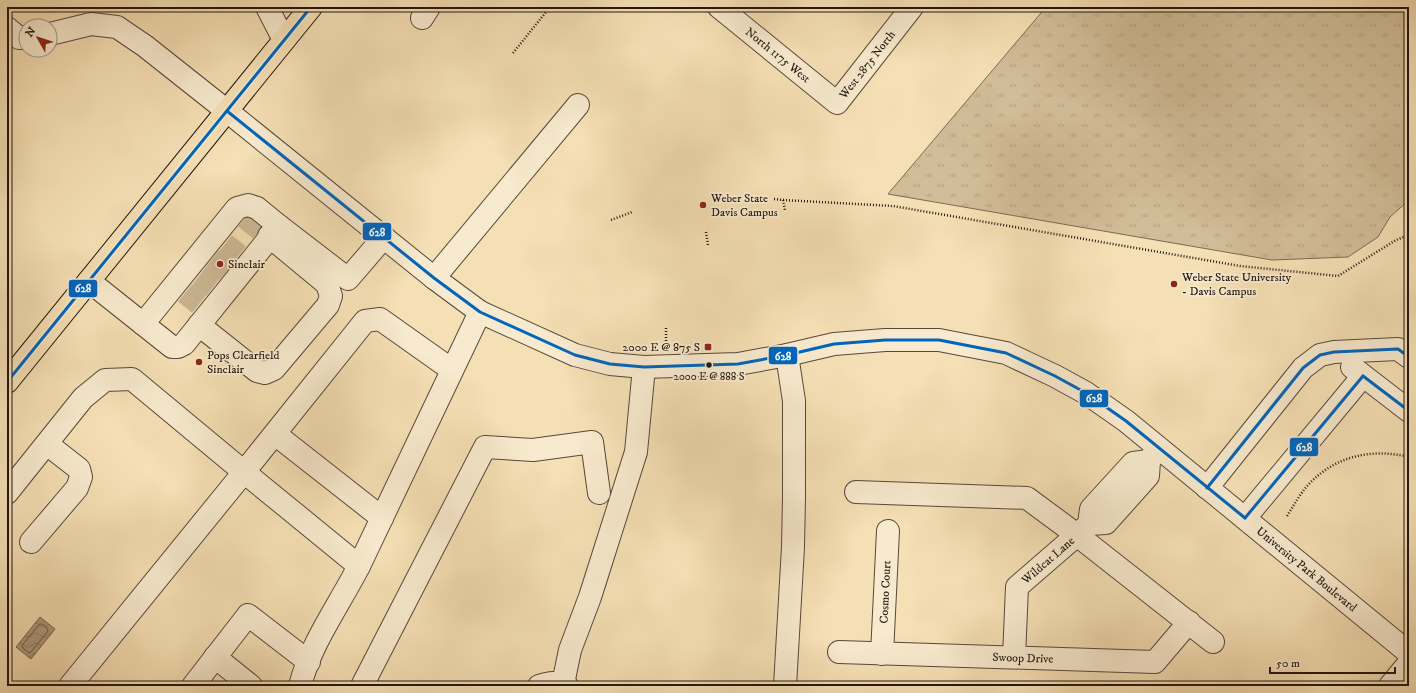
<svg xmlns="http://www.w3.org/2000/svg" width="1416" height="693" font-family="'IM FELL DW Pica',serif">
	<defs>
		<pattern id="grass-tufts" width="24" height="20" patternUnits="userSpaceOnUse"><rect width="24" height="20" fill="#d1bd98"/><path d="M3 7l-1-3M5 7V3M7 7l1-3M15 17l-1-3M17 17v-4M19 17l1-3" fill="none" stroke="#b3a282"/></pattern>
		<pattern id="water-waves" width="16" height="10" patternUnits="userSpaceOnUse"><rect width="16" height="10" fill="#ad9b7d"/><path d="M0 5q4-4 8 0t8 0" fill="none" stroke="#8c7d65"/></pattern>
	</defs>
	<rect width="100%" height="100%" fill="#f5dfb4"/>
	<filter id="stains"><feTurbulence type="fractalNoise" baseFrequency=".005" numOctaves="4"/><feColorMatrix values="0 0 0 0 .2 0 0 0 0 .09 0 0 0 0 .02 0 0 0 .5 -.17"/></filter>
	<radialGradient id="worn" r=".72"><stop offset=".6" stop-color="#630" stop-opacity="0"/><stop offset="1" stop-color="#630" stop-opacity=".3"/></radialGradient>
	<!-- grass -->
	<polygon fill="url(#grass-tufts)" stroke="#7a6a54" points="1046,7 1409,7 1409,200 1390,217 1378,237 1348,257 1272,260 888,194"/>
	<!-- water -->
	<polygon fill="url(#water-waves)" stroke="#756652" points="40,617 55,629 31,659 16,647"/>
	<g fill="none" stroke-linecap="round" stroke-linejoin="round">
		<!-- shore -->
		<path stroke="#685847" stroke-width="1" d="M 40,624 C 43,623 48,628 48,631 L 31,652 L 29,653 L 23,648 L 22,646 Z"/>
		<!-- minor-tunnel -->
		<g stroke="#cbb793" stroke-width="22" stroke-dasharray="22 11" stroke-linecap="butt">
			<polyline points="245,218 260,230"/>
			<polyline points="225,244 239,255"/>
			<polyline points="212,259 227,271"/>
			<polyline points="199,276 213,287"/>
			<polyline points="185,293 199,304"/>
		</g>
		<!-- minor casing -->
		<g stroke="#57483a" stroke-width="24">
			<g id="minor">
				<polyline points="267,7 284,40"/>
				<path id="s1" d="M 719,7 L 837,103 L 912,7"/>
				<polyline points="422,18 429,7"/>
				<polyline points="7,28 19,38 26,37"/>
				<path id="s2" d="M 50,34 L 91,24 L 117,27 L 145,46 L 227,111 L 434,278 L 480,312 L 575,355 L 610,364 L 644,367 L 738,364 L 787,355 L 834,344 L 885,340 L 939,340 L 1006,353 L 1055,376 L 1086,393 L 1126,421 L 1409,653"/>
				<polyline points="434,278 578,105"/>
				<polyline points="89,281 172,347 178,347 184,344 279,226 348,279 384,237"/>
				<polyline points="143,324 237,208 248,205 257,208 279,226"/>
				<polyline points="199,325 257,371 265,373 274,369 328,305 331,296 327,284 269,236"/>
				<polyline points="1352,367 1409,411"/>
				<polyline points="275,434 382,518"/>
				<polyline points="1207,488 1303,368 1320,355 1334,352 1398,349 1409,357"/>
				<polyline points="856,492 1027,498 1077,535 1089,524 1091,509 1133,463 1149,461"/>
				<polyline points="7,493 83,398 105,380 132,379 244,472 70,686"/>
				<polyline points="1245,518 1363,376"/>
				<polyline points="1089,524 1106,523 1148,476 1149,461 1157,450"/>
				<polyline points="31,542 77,488 81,477 79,469 47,444"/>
				<polyline points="359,566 244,472 365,321 380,319 452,370"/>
				<path id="s3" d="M 839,652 L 1155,662 L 1189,622"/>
				<path id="s4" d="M 882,654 L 888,531"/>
				<polyline points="215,657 251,686"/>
				<path id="s5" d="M 1014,657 L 1017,587 L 1077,535 L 1213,642"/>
				<polyline points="563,684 570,650 590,597 636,452 644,367"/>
				<polyline points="193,686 248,615 309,662"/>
				<path d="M 300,686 C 311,642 340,604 360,564 C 400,480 440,396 480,312"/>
				<polyline points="362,686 485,447 533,450 592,442 599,493"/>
				<path d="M 539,686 C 549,683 558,681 567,686"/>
				<polyline points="785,686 793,547 794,497 794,401 787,355"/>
				<polyline points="1390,686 1409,663"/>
			</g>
		</g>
		<!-- major casing -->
		<g stroke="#221611" stroke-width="24">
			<polyline id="major" points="7,382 311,7"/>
		</g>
		<!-- path -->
		<g stroke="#221611" stroke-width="2.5" stroke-dasharray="1 2" stroke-linecap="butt">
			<polyline points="513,53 550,7"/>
			<polyline points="774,199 783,200 785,210"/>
			<polyline points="783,200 893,206 1240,266 1338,276 1396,240 1409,235"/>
			<polyline points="611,220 632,212"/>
			<polyline points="706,232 708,245"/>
			<polyline points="666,328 666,347"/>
			<path d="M 1287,516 C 1294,505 1300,494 1308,485 C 1335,456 1371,448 1409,457"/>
		</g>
		<!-- minor -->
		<use href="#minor" stroke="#f8eace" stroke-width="22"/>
		<!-- major -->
		<use href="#major" stroke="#f5dfb4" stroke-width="22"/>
		<!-- bus-1 casing -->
		<g stroke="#f8eace" stroke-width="6">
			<g id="bus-1">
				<polyline points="227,111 434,278 480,312 575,355 610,364 644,367 738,364 787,355 834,344 885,340 939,340 1006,353 1055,376 1086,393 1126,421 1245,518"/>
				<polyline points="1363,376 1409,411"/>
				<polyline points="7,382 311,7"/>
				<polyline points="1207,488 1303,368 1320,355 1334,352 1398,349 1409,357"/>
				<polyline points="1245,518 1363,376"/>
			</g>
		</g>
		<!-- bus-1 -->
		<use href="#bus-1" stroke="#0065bd" stroke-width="3"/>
	</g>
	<!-- markers -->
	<g fill="#8f2418" stroke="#f8eace" stroke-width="1.5">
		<circle cx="703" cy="205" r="4"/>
		<circle cx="220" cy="264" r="4"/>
		<circle cx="1174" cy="284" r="4"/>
		<rect x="704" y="343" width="8" height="8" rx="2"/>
		<circle cx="199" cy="362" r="4"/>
	</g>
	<circle fill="#221611" stroke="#f8eace" stroke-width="1.5" cx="709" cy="365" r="3.5"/>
	<g text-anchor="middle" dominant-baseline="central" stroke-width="3.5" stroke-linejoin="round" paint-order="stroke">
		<!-- bus labels -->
		<g font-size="11" fill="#221611" stroke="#f8eace">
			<text x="709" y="377">2000 E @ 888 S</text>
		</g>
		<!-- street labels -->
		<g font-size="12" fill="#221611" stroke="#f8eace">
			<text stroke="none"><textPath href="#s1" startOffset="76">North 1175 West</textPath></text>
			<text stroke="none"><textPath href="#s1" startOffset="201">West 2875 North</textPath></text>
			<text stroke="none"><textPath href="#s5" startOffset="111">Wildcat Lane</textPath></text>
			<text stroke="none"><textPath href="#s2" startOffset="1442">University Park Boulevard</textPath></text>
			<text stroke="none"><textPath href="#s4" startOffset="62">Cosmo Court</textPath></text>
			<text stroke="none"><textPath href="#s3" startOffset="184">Swoop Drive</textPath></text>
		</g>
		<!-- poi labels -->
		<g font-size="12" fill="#221611" stroke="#f8eace" text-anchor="start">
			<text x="711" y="198">Weber State<tspan x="711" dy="14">Davis Campus</tspan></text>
			<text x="228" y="264">Sinclair</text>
			<text x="1182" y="277">Weber State University<tspan x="1182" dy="14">- Davis Campus</tspan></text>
			<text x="700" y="347" text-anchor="end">2000 E @ 875 S</text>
			<text x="207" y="355">Pops Clearfield<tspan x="207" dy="14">Sinclair</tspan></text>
		</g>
	</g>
	<g stroke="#f8eace" stroke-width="1.5">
		<rect x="362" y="222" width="30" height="19" rx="4" fill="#0065bd"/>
		<rect x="68" y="279" width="30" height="19" rx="4" fill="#0065bd"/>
		<rect x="768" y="346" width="30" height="19" rx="4" fill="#0065bd"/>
		<rect x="1079" y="389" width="30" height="19" rx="4" fill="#0065bd"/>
		<rect x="1289" y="437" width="30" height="20" rx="4" fill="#0065bd"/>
	</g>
	<g font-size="11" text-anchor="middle" font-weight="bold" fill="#fff">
		<text x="377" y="236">628</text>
		<text x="83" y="292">628</text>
		<text x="783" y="360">628</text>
		<text x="1094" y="402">628</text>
		<text x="1304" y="451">628</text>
	</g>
	<!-- margin -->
	<rect width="1416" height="693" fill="none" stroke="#f5dfb4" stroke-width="24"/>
	<rect x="8" y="8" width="1400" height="677" fill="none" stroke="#221611" stroke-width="2"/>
	<rect x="12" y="12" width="1392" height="669" fill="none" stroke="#221611"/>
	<!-- north arrow -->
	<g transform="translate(38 38) rotate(309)"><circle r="19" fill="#f8eace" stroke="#a29582"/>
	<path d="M0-3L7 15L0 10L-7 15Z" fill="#8f2418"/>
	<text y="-6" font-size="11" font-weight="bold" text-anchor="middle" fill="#221611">N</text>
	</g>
	<!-- scale -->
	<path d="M1270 667v6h125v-6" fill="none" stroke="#221611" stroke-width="2"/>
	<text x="1276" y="667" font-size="12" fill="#221611" stroke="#f8eace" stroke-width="3" paint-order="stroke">50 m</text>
	<rect width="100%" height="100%" filter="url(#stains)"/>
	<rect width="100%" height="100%" fill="url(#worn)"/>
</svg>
